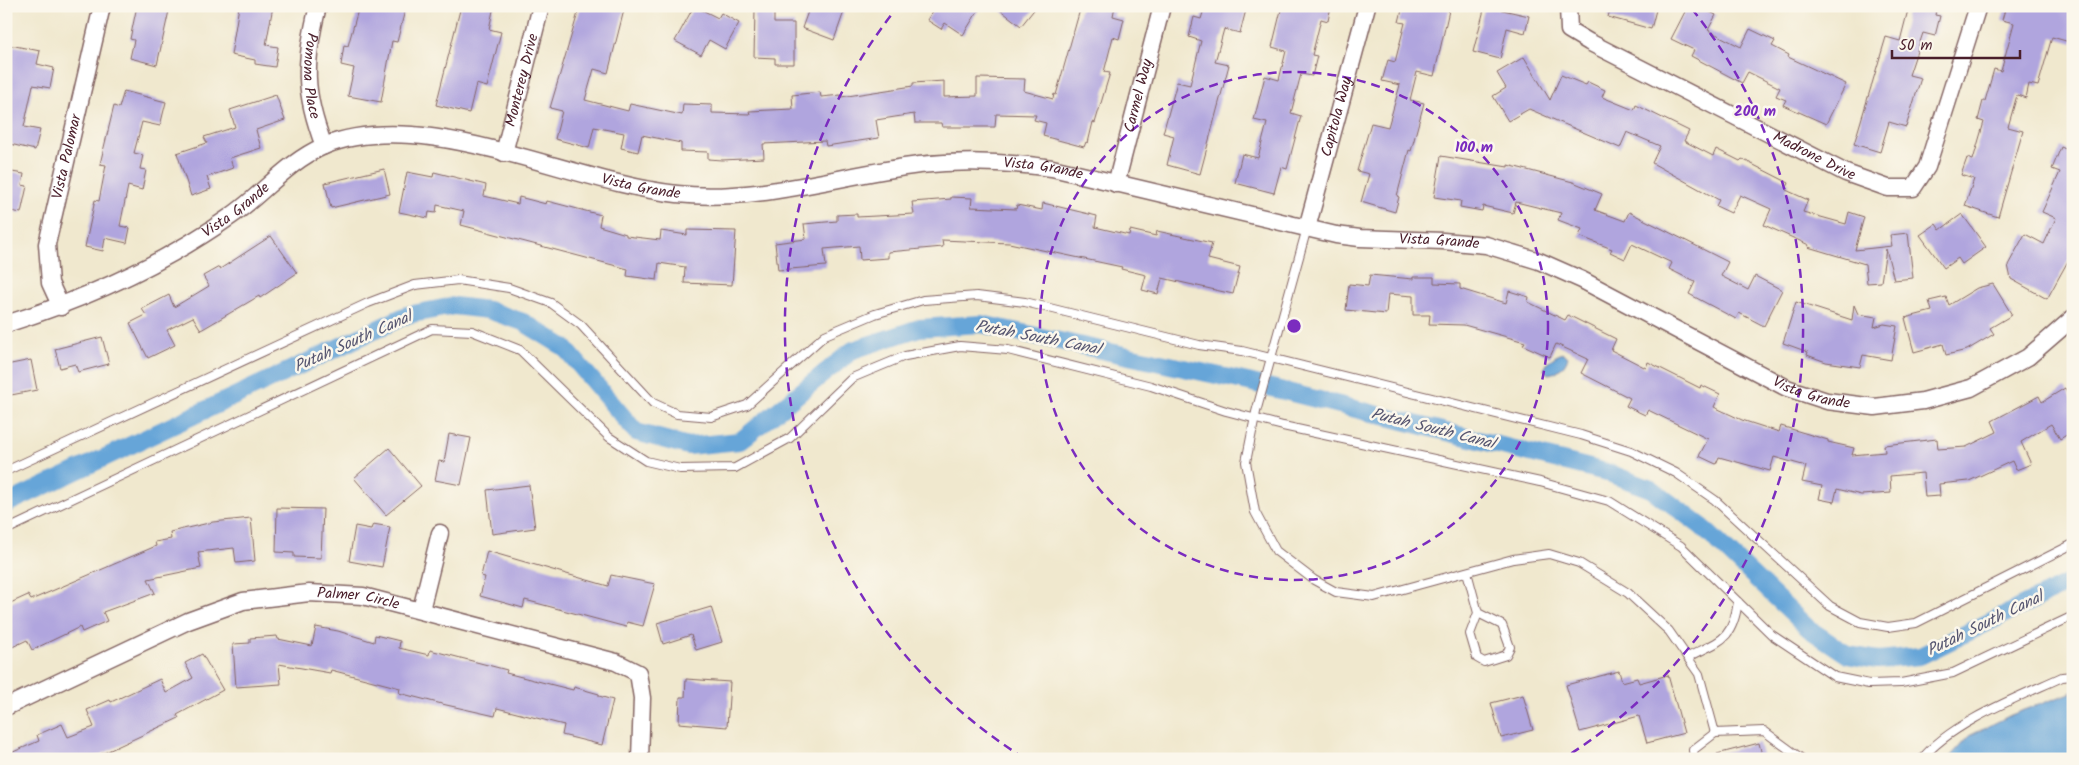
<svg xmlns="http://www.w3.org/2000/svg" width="2079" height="765" font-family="Kalam,sans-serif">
	<rect width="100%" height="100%" fill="#fbf7ec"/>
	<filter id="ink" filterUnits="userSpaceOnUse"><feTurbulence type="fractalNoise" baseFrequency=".02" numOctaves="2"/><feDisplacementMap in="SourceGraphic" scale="10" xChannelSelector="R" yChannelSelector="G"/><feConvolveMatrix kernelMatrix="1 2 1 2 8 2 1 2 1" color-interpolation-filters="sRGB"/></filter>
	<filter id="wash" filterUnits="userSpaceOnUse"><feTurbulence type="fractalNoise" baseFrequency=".0096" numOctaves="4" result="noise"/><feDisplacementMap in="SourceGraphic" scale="20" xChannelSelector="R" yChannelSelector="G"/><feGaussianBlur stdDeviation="1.12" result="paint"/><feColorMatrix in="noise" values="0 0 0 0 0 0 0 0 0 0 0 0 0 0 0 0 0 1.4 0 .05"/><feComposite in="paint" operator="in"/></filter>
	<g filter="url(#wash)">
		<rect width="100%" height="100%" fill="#f0e8ce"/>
		<!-- water -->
		<g fill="#66a5d8" stroke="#586282">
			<path d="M 1564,353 L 1568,357 C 1565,366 1558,373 1548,374 L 1544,370 C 1547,361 1555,355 1564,353 Z"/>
			<polygon points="2073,692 2073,759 1948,759 1969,736 2011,715"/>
		</g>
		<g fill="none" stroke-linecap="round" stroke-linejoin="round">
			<!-- canal -->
			<polyline stroke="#66a5d8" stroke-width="18" points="6,504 407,315 454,306 488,310 523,322 564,347 636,432 688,446 740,441 853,350 919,328 981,324 1248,382 1606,472 1651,489 1701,526 1809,629 1848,655 1878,660 1920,656 2073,581"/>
		</g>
		<g id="blocks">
			<!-- building -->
			<g fill="#b0a5de">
				<polygon points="137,6 170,6 157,65 130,58 134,40 130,39"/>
				<polygon points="239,6 273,6 266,45 278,47 275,67 255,64 255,60 231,55"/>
				<polygon points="359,6 406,6 397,42 392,41 381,102 348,96 354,68 341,65 344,45 348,46"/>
				<polygon points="461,6 494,6 489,29 501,32 487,87 476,84 469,113 436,105"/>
				<polygon points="580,6 625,6 608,73 594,69 585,100 628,111 630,104 682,115 683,104 712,105 712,113 750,114 749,111 793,109 792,95 820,92 821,97 841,95 841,97 913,86 913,83 928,82 944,81 944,97 977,96 977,78 1025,79 1024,91 1053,99 1054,94 1056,95 1081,6 1115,6 1113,16 1124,19 1119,39 1113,37 1104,72 1110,73 1095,123 1093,122 1088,143 1086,142 1084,147 1043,136 1046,123 1034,120 1036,115 996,114 995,127 942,127 941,123 915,123 914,114 876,120 879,138 826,146 825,141 763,144 764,158 722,160 708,159 708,152 681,151 681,143 642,135 638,152 621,148 624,133 594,127 589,148 555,139 562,111 550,108"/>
				<polygon points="694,6 718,18 721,13 739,23 725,49 709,40 701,55 675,41"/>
				<polygon points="810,6 846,6 834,40 802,28"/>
				<polygon points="936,6 981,6 963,35 945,23 941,29 927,20"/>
				<polygon points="995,6 1037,6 1021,26"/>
				<polygon points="1205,6 1247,6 1240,33 1224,29 1215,62 1229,65 1200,174 1167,165 1174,136 1163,133 1177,82 1190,85 1201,41 1189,37 1194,17 1201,19"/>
				<polygon points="1282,6 1331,6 1328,21 1321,19 1312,55 1317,56 1312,76 1301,74 1291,113 1301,116 1287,169 1281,167 1274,193 1235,183 1242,154 1258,158 1267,123 1254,120 1265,76 1279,80 1286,51 1272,47"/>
				<polygon points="1403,6 1420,10 1421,6 1450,6 1434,76 1417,72 1410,100 1424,103 1411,151 1409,150 1397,196 1399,197 1395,212 1361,202 1369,174 1357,171 1371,123 1388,127 1400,85 1382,81 1388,60 1395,62 1405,23 1399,22"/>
				<polygon points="1485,6 1529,16 1525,33 1507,28 1500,59 1473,52"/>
				<polygon points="1611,6 1657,6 1651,29 1608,17"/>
				<polygon points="1688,6 1698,6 1716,15 1708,30 1741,47 1750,29 1775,41 1772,46 1789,55 1788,57 1846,84 1826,124 1783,105 1786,100 1776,96 1780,88 1748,72 1742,83 1691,56 1694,50 1671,39"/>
				<polygon points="1909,6 1937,6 1935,15 1940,16 1935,36 1923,33 1909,75 1921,78 1906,127 1889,122 1880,152 1854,144 1886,37 1900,41"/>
				<polygon points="2006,6 2073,6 2073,43 2052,37 2038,86 2029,84 2026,98 2017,95 2008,127 2023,131 1998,217 1965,206 1974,179 1961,175 1967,158 1973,160 1984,122 1978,120 1983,101 1985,101 1994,69 2001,71 2014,23 2002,20"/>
				<polygon points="755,10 774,11 774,23 794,23 794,64 775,64 775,58 754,57"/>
				<polygon points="10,45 40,51 37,64 54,68 50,88 33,85 24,127 40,130 35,150 6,143 6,61"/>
				<polygon points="1524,57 1550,100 1561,75 1586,85 1588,82 1605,90 1602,97 1634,110 1636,105 1689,131 1684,141 1713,156 1716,149 1740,161 1742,159 1789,183 1786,190 1808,200 1803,212 1846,224 1849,212 1864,217 1855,250 1892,246 1890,235 1908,233 1913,278 1894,280 1886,249 1881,282 1867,283 1865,264 1808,247 1809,245 1764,225 1771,209 1740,195 1731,213 1716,206 1719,200 1652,163 1660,146 1627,132 1620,148 1529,109 1508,121 1493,96 1506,88 1497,73"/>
				<polygon points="124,91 166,102 160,126 142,122 134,153 143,155 140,169 146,170 142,190 128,186 120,226 130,228 127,243 105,238 103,251 85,247 95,200 99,201 106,165 100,164 114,106 119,108"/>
				<polygon points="276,95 285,120 256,130 261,148 230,158 233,168 207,177 211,189 191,196 177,153 207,143 204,137 235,127 230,110"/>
				<polygon points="2073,144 2073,252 2047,299 2011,279 2008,265 2025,234 2044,244 2056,218 2042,212 2060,172 2052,169 2061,147 2070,151"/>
				<polygon points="1441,156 1508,167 1508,165 1573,182 1602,194 1595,210 1625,221 1629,212 1728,262 1721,276 1748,290 1755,276 1782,290 1764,326 1739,313 1736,319 1689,294 1695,282 1669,269 1672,263 1632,244 1625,259 1610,252 1612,249 1579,236 1582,229 1558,220 1561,213 1516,202 1513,213 1483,206 1482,211 1460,207 1461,201 1434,197"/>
				<polygon points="384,169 390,194 331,208 325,183"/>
				<polygon points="6,171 24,174 22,185 27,186 21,213 6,210"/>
				<polygon points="407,172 433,177 434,172 486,185 484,196 518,204 519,197 546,204 547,201 601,215 599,226 626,234 626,236 660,240 661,231 687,235 687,230 736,231 732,285 684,283 685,267 659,263 657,280 627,276 628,269 461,225 464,211 437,205 436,213 429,212 428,218 399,212"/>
				<polygon points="951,197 972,198 971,207 1016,209 1017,205 1042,210 1043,203 1097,216 1095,227 1129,235 1130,230 1156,236 1157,231 1212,243 1208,259 1240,267 1233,294 1162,278 1158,294 1142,290 1146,275 1121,269 1122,267 1009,243 942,240 943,247 888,252 888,258 860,260 859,246 824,249 826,266 778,270 775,243 806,239 804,224 837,221 837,215 857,214 857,217 914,214 912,202 951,199"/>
				<polygon points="1962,214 1986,247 1962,264 1958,258 1944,268 1920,235 1936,224 1940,230"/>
				<polygon points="271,236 297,273 260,298 259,296 201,330 193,317 167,330 175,345 148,358 130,323 146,315 142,309 169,295 174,307 209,286 203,276 219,267 220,269"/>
				<polygon points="1370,275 1413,279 1413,277 1434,277 1434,283 1460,284 1460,289 1506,303 1509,291 1529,297 1528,302 1565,320 1568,315 1616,339 1611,350 1646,368 1648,362 1700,388 1701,385 1720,394 1714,407 1742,420 1779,432 1781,426 1828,440 1828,442 1854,448 1852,455 1885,452 1884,445 1937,439 1938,449 1966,447 1997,432 1992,421 2039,396 2042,402 2065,388 2073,402 2073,431 2060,439 2051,424 2021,442 2031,464 2016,470 2012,461 1969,481 1939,484 1940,496 1925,497 1923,473 1890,476 1891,493 1861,495 1837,489 1834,502 1819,499 1822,486 1802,482 1806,466 1774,457 1770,471 1719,457 1716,464 1699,456 1708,439 1648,410 1645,415 1626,406 1630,398 1581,373 1588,359 1556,344 1550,357 1523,345 1525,342 1464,325 1429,324 1430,315 1413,315 1413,296 1388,294 1386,314 1346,310 1349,284 1368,286"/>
				<polygon points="1993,284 2012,315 1990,328 1994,334 1967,350 1946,355 1943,344 1914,352 1905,318 1932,311 1929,301 1946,297 1949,305 1977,288"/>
				<polygon points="1796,302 1852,320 1854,305 1858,314 1876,317 1874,327 1884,324 1897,326 1891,360 1863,355 1860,367 1826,362 1807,355 1808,352 1783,343"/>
				<polygon points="102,337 109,364 78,372 75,364 60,368 55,349"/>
				<polygon points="31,360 37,390 6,396 6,365"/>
				<polygon points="449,434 471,438 461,485 435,480 439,461 444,462"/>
				<polygon points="389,448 421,486 386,515 354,478"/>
				<polygon points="529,485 535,528 492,534 487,490"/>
				<polygon points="277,508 323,509 321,558 294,557 294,553 276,552"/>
				<polygon points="251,518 255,561 236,563 234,548 198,552 201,568 148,579 155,593 103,612 107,621 82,632 80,627 32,650 27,640 6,650 6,605 28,595 31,600 156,546 155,542 171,539 170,532 213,522"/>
				<polygon points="373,524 390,527 382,567 349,561 355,526 371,529"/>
				<polygon points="487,551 608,586 611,575 655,584 643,626 627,622 626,627 525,600 523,608 480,596 485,577 481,576"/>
				<polygon points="711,607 722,642 696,650 691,635 663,644 657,623"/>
				<polygon points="316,627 338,631 374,642 375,635 400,641 399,648 429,655 430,650 507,670 506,673 573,690 574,687 599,694 599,696 613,700 602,745 562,735 564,725 497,708 495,716 442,704 399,693 400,688 331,670 330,673 279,664 281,684 236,687 233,644 250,643 250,638 277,636 278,639 312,646"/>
				<polygon points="202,654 223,690 177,715 179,718 91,759 6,759 6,755 39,741 37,735 62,724 68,737 94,727 87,710 110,700 111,702 160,679 166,693 193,678 185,663"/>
				<polygon points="1619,671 1622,682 1637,678 1639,683 1668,675 1684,733 1647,743 1639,716 1580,732 1566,685"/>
				<polygon points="686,679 730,682 727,727 679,723 680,697 685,697"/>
				<polygon points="1523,695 1533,730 1501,738 1491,703"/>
				<polygon points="1759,743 1763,759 1718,759 1717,754"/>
			</g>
		</g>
	</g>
	<g filter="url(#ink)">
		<use href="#blocks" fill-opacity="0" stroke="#846564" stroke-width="1"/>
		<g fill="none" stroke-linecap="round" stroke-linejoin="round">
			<!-- service casing -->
			<g stroke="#846564" stroke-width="10">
				<g id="service">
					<polyline points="1307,228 1256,412 1246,462 1255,512 1276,551 1314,580 1336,592 1374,597 1513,559 1549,554 1579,563 1628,593 1669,631 1699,674 1715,733 1693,750 1694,759"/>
					<polyline points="6,471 368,303 415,285 458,280 509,288 551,303 581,325 653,403 677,414 711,417 747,405 825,335 875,314 923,300 977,296 1025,302 1199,345 1242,351 1581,435 1631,451 1676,473 1715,500 1830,606 1860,622 1888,627 1916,623 2073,544"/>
					<polyline points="6,530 432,329 472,331 520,350 609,437 646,461 680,469 735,468 790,438 852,378 905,356 960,346 1008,350 1151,386 1226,411 1283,426 1540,482 1609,501 1681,546 1772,635 1835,677 1869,684 1901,683 1953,673 2073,616"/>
					<polyline points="1467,572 1478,613 1470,634 1477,658 1484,662 1506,655 1510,647 1502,625 1478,613"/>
					<path d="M 1688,657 C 1721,640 1732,641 1738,602"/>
					<polyline points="1715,733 1764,731 1802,759"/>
					<path d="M 1922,759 C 1950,723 2021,696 2062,677 L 2073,676"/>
				</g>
			</g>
			<!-- minor casing -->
			<g stroke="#846564" stroke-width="19">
				<g id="minor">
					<path id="s1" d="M 318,6 C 304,63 303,91 324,146"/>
					<path id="s2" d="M 1568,6 L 1569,30 L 1589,42 L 1846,173 L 1888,188 L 1913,188 L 1927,167 L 1978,6"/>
					<path id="s3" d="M 504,153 L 541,6"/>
					<path id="s4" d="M 1116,184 L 1162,6"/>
					<path id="s5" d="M 1307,228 L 1367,6"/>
					<path id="s6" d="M 61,307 L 50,283 L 47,244 L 102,6"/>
					<path id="s7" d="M 6,324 C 86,299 162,265 231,216 C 263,194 287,162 324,146 C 424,105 571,183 677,194 C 758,203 839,175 919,165 C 964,160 1008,162 1052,168 L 1336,235 L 1360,238 L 1443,241 L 1486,245 L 1539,261 L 1582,280 L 1787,388 L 1827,401 L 1875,407 L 1923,401 L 1971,388 L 2028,357 L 2073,318"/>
					<polyline points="421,610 440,533"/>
					<path id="s8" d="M 6,707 L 188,621 L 243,601 L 309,593 L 363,596 L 616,662 L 638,673 L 642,698 L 640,759"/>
				</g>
			</g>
			<!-- service -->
			<use href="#service" stroke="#fff" stroke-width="8"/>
			<!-- minor -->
			<use href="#minor" stroke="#fff" stroke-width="16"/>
		</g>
	</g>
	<!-- distance rings -->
	<g fill="none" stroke="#7b2cbf" stroke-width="2.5" stroke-dasharray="9 6">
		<circle cx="1294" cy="326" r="254"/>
		<path d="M1024 758A509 509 0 0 1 896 9M1692 9A509 509 0 0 1 1564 758"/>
	</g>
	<g text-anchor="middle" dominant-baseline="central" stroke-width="5" stroke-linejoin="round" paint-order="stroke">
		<!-- street labels -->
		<g font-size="15" fill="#4a1f2b" stroke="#fbf7ec">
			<text stroke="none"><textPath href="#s1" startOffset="71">Pomona Place</textPath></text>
			<text stroke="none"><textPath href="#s3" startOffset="75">Monterey Drive</textPath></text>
			<text stroke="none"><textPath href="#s4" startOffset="91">Carmel Way</textPath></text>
			<text stroke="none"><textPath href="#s5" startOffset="115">Capitola Way</textPath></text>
			<text stroke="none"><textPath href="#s2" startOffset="300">Madrone Drive</textPath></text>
			<text stroke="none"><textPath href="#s6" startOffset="155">Vista Palomar</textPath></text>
			<text stroke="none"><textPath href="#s7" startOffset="1098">Vista Grande</textPath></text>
			<text stroke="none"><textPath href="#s7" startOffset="692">Vista Grande</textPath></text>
			<text stroke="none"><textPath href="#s7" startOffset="258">Vista Grande</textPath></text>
			<text stroke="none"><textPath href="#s7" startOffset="1502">Vista Grande</textPath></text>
			<text stroke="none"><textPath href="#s7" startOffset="1908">Vista Grande</textPath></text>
			<text stroke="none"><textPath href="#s8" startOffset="376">Palmer Circle</textPath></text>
		</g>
		<!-- water labels -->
		<g font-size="16" font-style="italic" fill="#555570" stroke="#fbf7ec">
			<text transform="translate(1038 338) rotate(11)">Putah South Canal</text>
			<text transform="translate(353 342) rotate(-24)">Putah South Canal</text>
			<text transform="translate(1433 429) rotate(14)">Putah South Canal</text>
			<text transform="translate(1985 624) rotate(-26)">Putah South Canal</text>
		</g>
	</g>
	<circle cx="1294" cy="326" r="8" fill="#7b2cbf" stroke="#fbf7ec" stroke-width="2.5"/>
	<g font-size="15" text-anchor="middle" font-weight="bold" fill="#7b2cbf" stroke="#fbf7ec" stroke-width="5" stroke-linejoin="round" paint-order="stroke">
		<text x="1755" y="116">200 m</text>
		<text x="1474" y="152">100 m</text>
	</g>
	<!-- margin -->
	<rect width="2079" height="765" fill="none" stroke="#fbf7ec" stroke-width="25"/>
	<!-- scale -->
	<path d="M1892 50v8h128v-8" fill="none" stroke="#4a1f2b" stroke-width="2.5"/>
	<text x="1899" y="50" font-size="15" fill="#4a1f2b" stroke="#fbf7ec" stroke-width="4" paint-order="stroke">50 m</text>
</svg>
